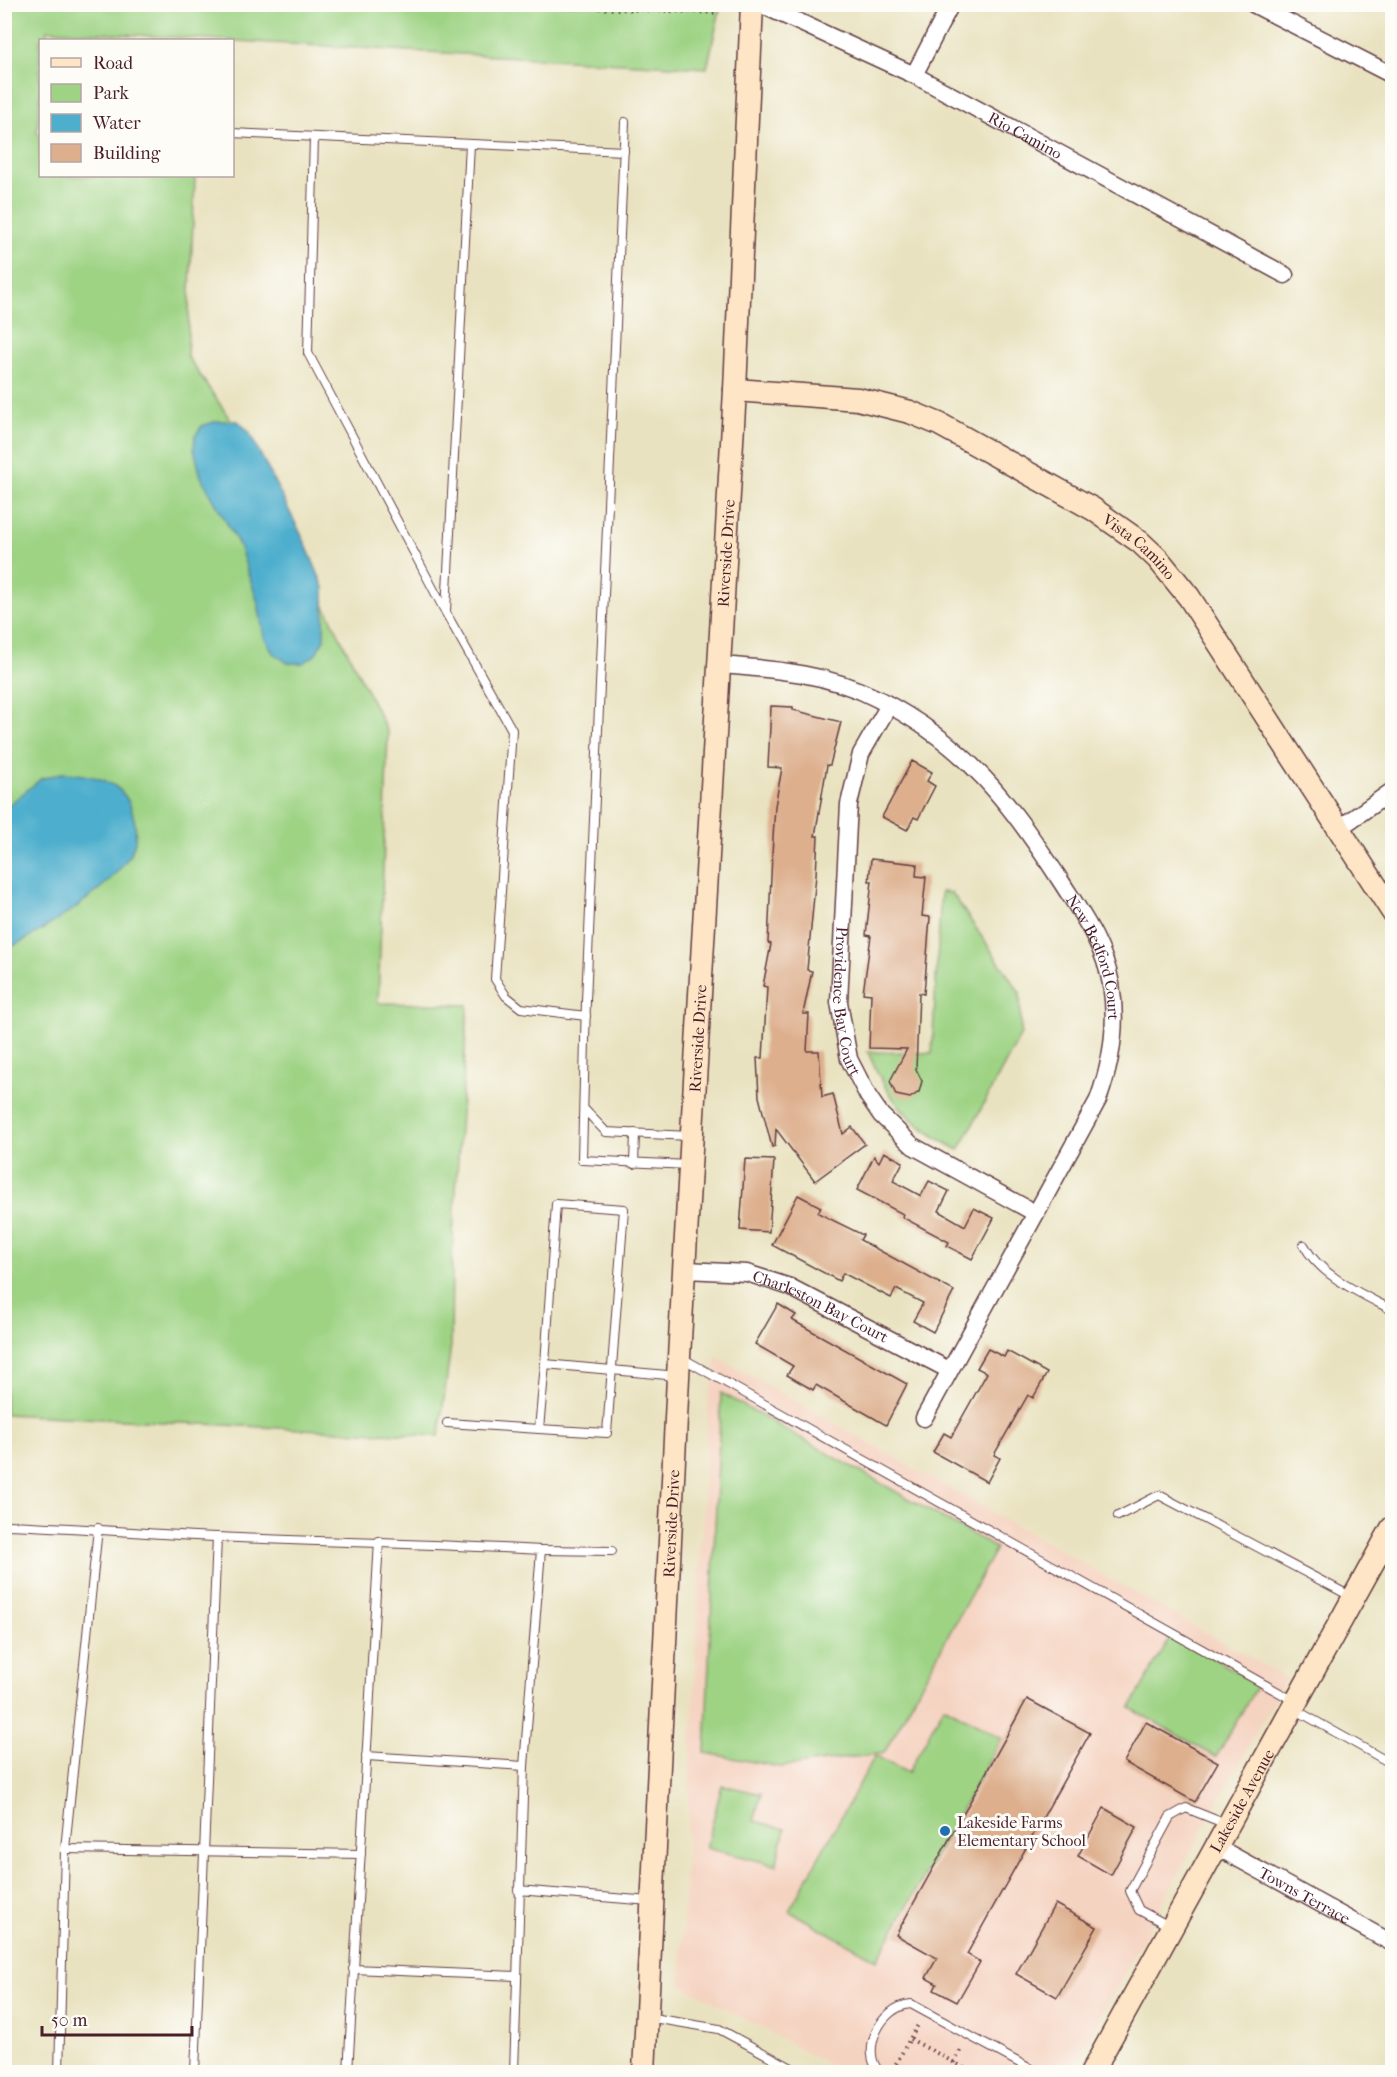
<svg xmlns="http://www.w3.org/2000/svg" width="1397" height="2077" font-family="'IM FELL French Canon',serif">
	<rect width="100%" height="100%" fill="#fdfcf7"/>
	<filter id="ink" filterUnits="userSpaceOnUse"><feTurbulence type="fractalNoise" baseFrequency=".0167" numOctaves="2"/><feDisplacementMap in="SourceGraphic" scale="12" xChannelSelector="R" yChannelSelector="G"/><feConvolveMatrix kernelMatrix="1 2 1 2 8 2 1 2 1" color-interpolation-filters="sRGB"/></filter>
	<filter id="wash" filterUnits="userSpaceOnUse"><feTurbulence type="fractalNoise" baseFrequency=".008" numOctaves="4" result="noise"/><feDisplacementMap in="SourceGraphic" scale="24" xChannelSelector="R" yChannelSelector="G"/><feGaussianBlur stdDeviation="1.35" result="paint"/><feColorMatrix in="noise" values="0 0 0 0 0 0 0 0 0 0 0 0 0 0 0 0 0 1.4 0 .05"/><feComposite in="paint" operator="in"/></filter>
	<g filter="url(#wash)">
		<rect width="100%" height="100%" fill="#e9e2c0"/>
		<!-- built -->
		<polygon fill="#f5d3c1" points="717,1357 1286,1678 1070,2072 843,2072 680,1984 708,1401"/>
		<!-- green -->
		<g fill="#9ed384" stroke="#747958" stroke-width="1.5">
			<polygon points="5,4 721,5 707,68 47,30 46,40 40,40 40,95 37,133 40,134 40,176 195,176 187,356 236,428 388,733 378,1003 468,1005 452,1251 451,1345 439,1436 5,1414 4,26 13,26 5,24"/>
			<path d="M 941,892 L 952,893 L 1020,993 L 1021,1034 L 959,1150 C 910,1125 889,1102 868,1052 L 932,1053 Z"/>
			<polygon points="721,1393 996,1548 884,1753 781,1767 705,1753"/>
			<polygon points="1172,1634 1258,1684 1216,1757 1130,1708"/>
			<polygon points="944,1706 1002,1738 877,1960 789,1911 875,1756 908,1773"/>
			<polygon points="722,1785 761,1794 754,1821 785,1829 776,1865 706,1848"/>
		</g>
		<!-- water -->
		<g fill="#4eafcd" stroke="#4c677c" stroke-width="1.5">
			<polygon points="217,421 238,421 249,432 303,538 324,588 324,639 315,655 303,663 288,663 273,653 264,637 258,603 239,545 201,477 194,449 195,436 202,426"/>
			<path d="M 62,773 C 88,774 122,779 131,808 C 135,819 138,836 133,848 C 118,886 40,933 5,950 L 5,808 L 41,779 Z"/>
		</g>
		<g id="blocks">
			<!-- building -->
			<g fill="#ddaf8d">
				<polygon points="771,706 793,707 793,710 841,722 830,765 827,765 815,836 818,836 816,875 807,970 812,971 803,1014 809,1014 807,1051 819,1051 822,1097 833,1094 843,1134 852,1127 865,1144 815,1181 776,1129 775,1146 772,1147 759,1097 757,1058 763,1058 767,987 763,986 771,944 768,943 772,854 775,806 782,768 768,767"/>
				<polygon points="912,761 932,772 927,781 935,786 918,819 914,817 907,830 882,817"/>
				<polygon points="871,859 917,864 916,876 926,877 922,916 930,917 924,994 919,993 916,1069 922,1081 919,1092 910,1098 896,1095 890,1081 907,1049 869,1048 871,994 863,993 871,936 866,935 872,881 869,881"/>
				<polygon points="884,1152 903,1162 893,1181 921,1196 929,1181 949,1191 939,1211 965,1226 974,1208 994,1218 972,1259 947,1246 949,1242 902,1217 903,1214 857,1190 874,1156 879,1162"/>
				<polygon points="745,1159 774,1160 769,1232 740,1230"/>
				<polygon points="798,1195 821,1207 818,1213 863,1235 860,1240 954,1291 933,1332 913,1321 923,1303 896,1289 891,1298 843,1273 839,1281 772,1245"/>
				<polygon points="778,1304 796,1315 792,1320 907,1384 886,1425 816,1385 813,1390 787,1375 793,1366 755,1344"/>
				<polygon points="988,1349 1004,1357 1007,1351 1047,1373 1033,1398 1028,1395 994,1455 1000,1458 987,1482 933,1452 944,1433 951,1437 987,1373 977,1368"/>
				<polygon points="1027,1699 1090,1733 967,1954 980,1962 957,2002 934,1990 937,1984 926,1978 937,1958 896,1935"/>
				<polygon points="1146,1722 1218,1762 1195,1802 1124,1762"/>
				<polygon points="1104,1808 1137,1827 1111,1875 1078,1856"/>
				<polygon points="1055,1904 1097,1927 1057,1997 1016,1974"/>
			</g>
		</g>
	</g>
	<g filter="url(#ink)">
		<use href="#blocks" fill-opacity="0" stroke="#623c41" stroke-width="1.5"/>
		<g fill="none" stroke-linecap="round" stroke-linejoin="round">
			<!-- lane casing -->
			<g stroke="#623c41" stroke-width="10">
				<g id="lane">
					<polyline points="625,122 586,1000 582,1160 689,1165"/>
					<polyline points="232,133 624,151"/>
					<polyline points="314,137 308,353 446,613 512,730 495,979 506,996 521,1008 586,1016"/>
					<polyline points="446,611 470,144"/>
					<polyline points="585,1110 606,1132 690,1136"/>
					<polyline points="634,1164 635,1133"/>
					<path d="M 1304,1245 C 1320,1276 1362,1294 1392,1310"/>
					<polyline points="682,1358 1296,1702"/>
					<polyline points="447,1423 539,1429 545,1364 678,1376"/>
					<polyline points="539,1429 607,1433 624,1209 556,1204 545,1364"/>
					<polyline points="1118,1516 1159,1495 1354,1598"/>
					<path d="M 4,1525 C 76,1527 147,1534 218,1537 C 326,1542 433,1544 541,1550 L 524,1766 L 514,2072"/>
					<polyline points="541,1550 612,1551"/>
					<polyline points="1294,1709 1392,1764"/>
					<polyline points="366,1756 524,1766"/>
					<polyline points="65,1849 361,1854"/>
					<polyline points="518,1890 650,1901"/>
					<polyline points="1171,1927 1139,1910 1130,1891 1170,1817 1186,1808 1226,1824"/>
					<polyline points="353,1969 516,1976"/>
					<polyline points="647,2017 719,2029 799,2072"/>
					<polyline points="59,2072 65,1849 98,1528"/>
					<polyline points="195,2072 217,1537"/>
					<polyline points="348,2072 379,1541"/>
					<path d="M 880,2072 C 859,2052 881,2006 911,2004 L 1036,2072"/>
				</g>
			</g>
			<!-- street casing -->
			<g stroke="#623c41" stroke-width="19">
				<g id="street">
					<path id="s1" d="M 760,4 L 914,75 L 1285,275"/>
					<polyline points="1253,4 1392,75"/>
					<polyline points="914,75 951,4"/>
					<path id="s2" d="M 719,665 C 775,669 827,673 878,699 C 966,744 1010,802 1062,883 C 1083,916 1104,945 1111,984 C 1118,1025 1112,1062 1098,1100 L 924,1418"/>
					<path id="s3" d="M 889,705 L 861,754 L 849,804 L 839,1002 L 849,1059 L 868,1096 L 881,1115 L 913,1146 L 1035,1213"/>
					<polyline points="1338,829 1392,791"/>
					<path id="s4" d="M 686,1270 L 747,1273 L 790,1287 L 949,1370"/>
					<path id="s5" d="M 1217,1847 L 1392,1943"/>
				</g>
			</g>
			<!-- secondary casing -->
			<g stroke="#623c41" stroke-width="25">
				<g id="secondary">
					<path id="s6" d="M 735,390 L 858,399 L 910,412 L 939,424 L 1093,509 L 1140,542 L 1158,559 L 1189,597 L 1392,911"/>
					<path id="s7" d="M 644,2072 L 679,1357 L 735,390 L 752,4"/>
					<path id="s8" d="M 1092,2072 L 1392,1528"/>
				</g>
			</g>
			<!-- path -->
			<g stroke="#623c41" stroke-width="4" stroke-dasharray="1.5 4.5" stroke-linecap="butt">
				<polyline points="491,4 719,13"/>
				<polyline points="910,2039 972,2072"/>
				<polyline points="954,2063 962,2047"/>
				<polyline points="893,2069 919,2023"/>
			</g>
			<!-- lane -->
			<use href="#lane" stroke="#fff" stroke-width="8"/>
			<!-- street -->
			<use href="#street" stroke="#fff" stroke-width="16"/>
			<!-- secondary -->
			<use href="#secondary" stroke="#fde5c5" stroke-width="22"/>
		</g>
	</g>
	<!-- markers -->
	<circle fill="#1f6fb2" stroke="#fdfcf7" stroke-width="2" cx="945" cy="1831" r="6"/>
	<g text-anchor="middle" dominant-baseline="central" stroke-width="6" stroke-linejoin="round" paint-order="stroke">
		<!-- street labels -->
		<g font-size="16" fill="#4a1f2b" stroke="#fdfcf7">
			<text stroke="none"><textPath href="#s1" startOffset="296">Rio Camino</textPath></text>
			<text stroke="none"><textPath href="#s6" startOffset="444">Vista Camino</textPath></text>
			<text stroke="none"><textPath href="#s7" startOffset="1521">Riverside Drive</textPath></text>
			<text stroke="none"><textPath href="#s2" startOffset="510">New Bedford Court</textPath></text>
			<text stroke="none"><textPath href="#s3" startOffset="306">Providence Bay Court</textPath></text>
			<text stroke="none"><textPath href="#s7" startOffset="1035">Riverside Drive</textPath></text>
			<text stroke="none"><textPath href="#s4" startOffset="142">Charleston Bay Court</textPath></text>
			<text stroke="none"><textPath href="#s7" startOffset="549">Riverside Drive</textPath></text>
			<text stroke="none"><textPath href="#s8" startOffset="310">Lakeside Avenue</textPath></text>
			<text stroke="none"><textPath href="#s5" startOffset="100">Towns Terrace</textPath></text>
		</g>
		<!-- poi labels -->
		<g font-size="16" fill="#4a1f2b" stroke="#fdfcf7" text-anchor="start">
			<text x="957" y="1822">Lakeside Farms<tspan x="957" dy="18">Elementary School</tspan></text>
		</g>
	</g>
	<!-- margin -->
	<rect width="1397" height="2077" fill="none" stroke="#fdfcf7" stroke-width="24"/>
	<!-- legend -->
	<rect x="39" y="39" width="195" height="138" fill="#fdfcf7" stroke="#b5a4a5" stroke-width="1.5"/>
	<rect x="51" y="58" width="30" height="9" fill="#fde5c5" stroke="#b5a4a5" stroke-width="1.5"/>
	<text x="93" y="69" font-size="18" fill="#4a1f2b">Road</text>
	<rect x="51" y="84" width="30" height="18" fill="#9ed384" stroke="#b5a4a5" stroke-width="1.5"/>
	<text x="93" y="99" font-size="18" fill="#4a1f2b">Park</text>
	<rect x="51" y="114" width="30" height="18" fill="#4eafcd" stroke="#b5a4a5" stroke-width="1.5"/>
	<text x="93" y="129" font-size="18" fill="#4a1f2b">Water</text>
	<rect x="51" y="144" width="30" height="18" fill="#ddaf8d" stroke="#b5a4a5" stroke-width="1.5"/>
	<text x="93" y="159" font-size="18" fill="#4a1f2b">Building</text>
	<!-- scale -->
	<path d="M42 2026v9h150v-9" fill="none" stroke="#4a1f2b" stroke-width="3"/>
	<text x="51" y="2026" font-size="18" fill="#4a1f2b" stroke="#fdfcf7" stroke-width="4.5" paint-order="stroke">50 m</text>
</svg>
